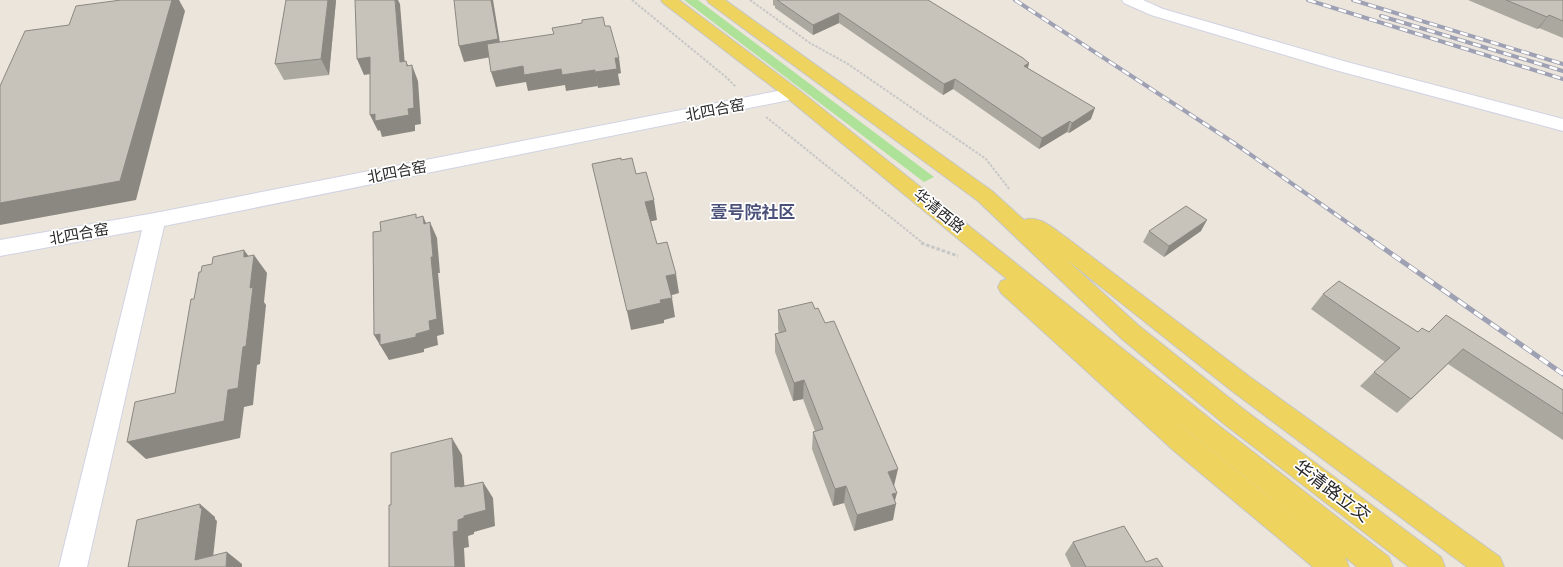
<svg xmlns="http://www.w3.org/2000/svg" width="1563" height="567" font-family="Figtree,'Noto Sans SC',sans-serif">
	<rect width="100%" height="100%" fill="#ebe5db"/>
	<!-- green -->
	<polygon fill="#aee298" points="684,0 698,0 934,177 924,182"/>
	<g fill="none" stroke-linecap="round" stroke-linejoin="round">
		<!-- minor casing -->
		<g stroke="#d1d3e2" stroke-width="2">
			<g id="minor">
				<polygon points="1122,0 1143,0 1163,9 1347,62 1563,119 1563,131 1335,70 1151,15 1124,3"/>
				<polygon points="793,88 799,90 802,94 799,98 164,226 87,567 59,567 142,230 0,256 0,240 155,213"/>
			</g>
		</g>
		<!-- major casing -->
		<g stroke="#c7c7c7" stroke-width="2">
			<g id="major">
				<path d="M 661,0 L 679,0 L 799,90 L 1213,421 L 1389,557 L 1393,567 L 1357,567 L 1345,557 L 1349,567 L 1313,567 L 1173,450 L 1001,293 L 998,287 L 1001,281 L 1007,279 L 787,98 L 663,3 ZM 1173,419 L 1195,437 L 1342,555 L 1191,434 Z"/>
				<path d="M 707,0 L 725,0 L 992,191 L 1024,220 C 1039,214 1055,230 1067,238 L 1250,377 L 1500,557 L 1504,567 L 1467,567 L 1232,391 L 1067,260 L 1138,325 L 1242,408 L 1441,557 L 1445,567 L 1409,567 L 1224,424 L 1122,339 L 978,201 L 709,3 Z"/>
			</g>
		</g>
		<!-- path-far1 -->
		<g stroke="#c7c7c7" stroke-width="2" stroke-dasharray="2.5 1.5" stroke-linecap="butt">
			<polyline points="632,0 726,77 736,87"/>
			<polyline points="750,0 810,43 848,64 986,159 1010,190"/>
			<polyline points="766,117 924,244"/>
		</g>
		<!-- path -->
		<polyline stroke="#c7c7c7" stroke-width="3" stroke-dasharray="3.5 2" stroke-linecap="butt" points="921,243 958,256"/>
		<!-- minor -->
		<use href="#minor" fill="#fff" fill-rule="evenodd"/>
		<!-- major -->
		<use href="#major" fill="#eed35e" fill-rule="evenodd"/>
		<!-- rail-far1 casing -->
		<g stroke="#9ea0b4" stroke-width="4">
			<g id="rail-far1">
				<polyline points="1015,0 1234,143 1378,244"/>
				<polyline points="1308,0 1563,79"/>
				<polyline points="1353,0 1563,64"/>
				<polyline points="1381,16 1563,71"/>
			</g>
		</g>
		<!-- rail casing -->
		<g stroke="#9ea0b4" stroke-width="5">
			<polyline id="rail" points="1376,243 1563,374"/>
		</g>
		<!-- rail-far1 -->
		<use href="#rail-far1" stroke="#fff" stroke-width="2.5" stroke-dasharray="8" stroke-linecap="butt"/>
		<!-- rail -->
		<use href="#rail" stroke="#fff" stroke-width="3.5" stroke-dasharray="10" stroke-linecap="butt"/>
	</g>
	<!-- wall -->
	<g fill="#aba8a0">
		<polygon points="286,0 336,0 329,75 284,80 275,64"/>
		<polygon points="773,0 928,0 1029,63 1028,68 1091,119 1069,133 1067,132 1039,149 953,89 943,95 839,23 813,35 775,8 775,6 773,5"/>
		<polygon points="1468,0 1563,0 1563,38 1539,28 1537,29"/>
		<polygon points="1149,231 1201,231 1164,257 1143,242"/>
		<polygon points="1323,294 1418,332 1429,332 1563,390 1563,440 1448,364 1397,413 1360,386 1374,372 1385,362 1311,309"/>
		<polygon points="778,310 894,486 895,500 893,520 854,531 844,503 833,506 812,449 813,432 815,431 803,399 793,401 775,352 775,334 779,333 778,329"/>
		<polygon points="1073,542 1146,562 1163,567 1071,567 1065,554"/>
	</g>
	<!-- shaded-wall -->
	<g fill="#8b8882">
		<polygon points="172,0 179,0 185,11 136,200 0,225 0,203"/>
		<polygon points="328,0 336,0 329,75 321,59"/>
		<polygon points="395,0 398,0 400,4 406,78 400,62"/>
		<polygon points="491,0 493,0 502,55 464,62 459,46"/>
		<polygon points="839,13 839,23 813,35 813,25"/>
		<polygon points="1549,15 1539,28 1537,29 1547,17"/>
		<polygon points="370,57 377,73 364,75 357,59"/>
		<polygon points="615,58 619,58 621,73 618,74 620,85 598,88 595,72"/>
		<polygon points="406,61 413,77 412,65 418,81 421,124 415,125 415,131 382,137 380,130 378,131 370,115 407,66"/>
		<polygon points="1029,63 1026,74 1024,66"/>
		<polygon points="523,66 561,69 595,70 598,86 566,91 565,85 528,91 526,82 496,87 491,72"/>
		<polygon points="955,79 953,89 943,95 944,84"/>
		<polygon points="1095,108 1091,119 1069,133 1072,123"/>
		<polygon points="1070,121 1067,132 1039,149 1042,138"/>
		<polygon points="654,200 657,220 648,222 645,202"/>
		<polygon points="423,216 430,232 430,222 437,238 440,273 438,273 444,334 437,336 438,345 424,349 424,352 389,360 374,335 380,334 416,334 429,321"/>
		<polygon points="1207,220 1201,231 1164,257 1169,246"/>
		<polygon points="244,250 253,262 254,255 267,273 264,302 266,305 260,364 257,365 253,405 244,407 240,438 146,459 127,442 228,390 250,288 244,257"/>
		<polygon points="676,274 679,293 669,296 666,276"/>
		<polygon points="672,298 675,317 664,320 664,323 631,330 627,311 660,300"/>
		<polygon points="804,380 803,399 793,401 794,383"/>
		<polygon points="452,438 462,455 465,493 455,487"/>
		<polygon points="898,469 894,486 888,472"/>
		<polygon points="483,482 493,498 495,526 474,532 474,534 468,536 469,547 464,548 465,567 455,567 453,532 458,520 464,516"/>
		<polygon points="846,486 844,503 833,506 835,489"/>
		<polygon points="897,493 894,504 896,504 893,520 854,531 857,515 892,494"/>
		<polygon points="200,504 215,517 215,519 217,521 212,567 195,560"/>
		<polygon points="227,552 242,564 242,567 226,567"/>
	</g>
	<!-- building -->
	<g fill="#c7c3ba" stroke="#8b8882">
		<polygon points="121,0 172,0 120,181 0,203 0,86 25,31 69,25 76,6"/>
		<polygon points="286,0 328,0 321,59 275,64"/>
		<polygon points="355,0 395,0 400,62 406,61 407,66 412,65 414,108 408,109 409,115 375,121 375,114 370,115 370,57 357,59"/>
		<polygon points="454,0 491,0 498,39 459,46"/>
		<polygon points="777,0 928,0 1023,58 1029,63 1024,66 1095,108 1072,123 1070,121 1042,138 955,79 944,84 839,13 813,25"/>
		<polygon points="1506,0 1563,0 1563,21 1549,15 1547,17"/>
		<polygon points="603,17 605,26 610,26 619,58 615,58 617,69 595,72 595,70 562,75 561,69 524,75 523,66 491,72 487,44 554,34 552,28 582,23 582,20"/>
		<polygon points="621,158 621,160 632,158 636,174 646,172 654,200 645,202 657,244 667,242 676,274 666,276 672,298 660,300 661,303 627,311 592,164"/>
		<polygon points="1186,206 1207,220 1169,246 1149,231"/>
		<polygon points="416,214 416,218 423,216 424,224 430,222 433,257 431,257 437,319 429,321 430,330 416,334 416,337 380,345 380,334 374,335 373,232 381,231 380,222"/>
		<polygon points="244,250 244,257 254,255 250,288 253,287 246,346 243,347 238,388 228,390 224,421 127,442 135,402 175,393 191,299 194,299 199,272 201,272 202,266 212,264 213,257"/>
		<polygon points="1339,281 1418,332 1422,328 1429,332 1446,315 1563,390 1563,414 1463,349 1411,399 1374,372 1400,348 1323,294"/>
		<polygon points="812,302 815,309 818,308 825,323 834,321 898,469 888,472 897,493 892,494 896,504 857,515 846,486 835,489 813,432 823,429 804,380 794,383 775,334 786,331 778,310"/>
		<polygon points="452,438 455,487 460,486 460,487 483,482 486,510 464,516 464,518 458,520 458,531 453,532 455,567 389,567 389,505 391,505 391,453"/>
		<polygon points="200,504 200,508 202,508 195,560 227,552 226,567 128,567 137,520"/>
		<polygon points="1124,526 1146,562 1157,558 1163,567 1086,567 1073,542"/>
	</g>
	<g text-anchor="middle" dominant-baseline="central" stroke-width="3.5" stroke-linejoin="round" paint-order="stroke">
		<!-- street labels -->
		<g font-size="15" fill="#292929" stroke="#fff">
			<text transform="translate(715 110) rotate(-11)">北四合窑</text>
			<text transform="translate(397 172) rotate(-11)">北四合窑</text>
			<text transform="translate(939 211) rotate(39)">华清西路</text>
			<text transform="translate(79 234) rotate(-10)">北四合窑</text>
		</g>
		<!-- quarter labels -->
		<g font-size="17" font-weight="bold" fill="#4b5179" stroke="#fff">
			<text x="753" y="212">壹号院社区</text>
		</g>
		<!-- near-street labels -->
		<g font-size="18" fill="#292929" stroke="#fff">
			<text transform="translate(1332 491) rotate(37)">华清路立交</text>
		</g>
	</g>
</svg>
